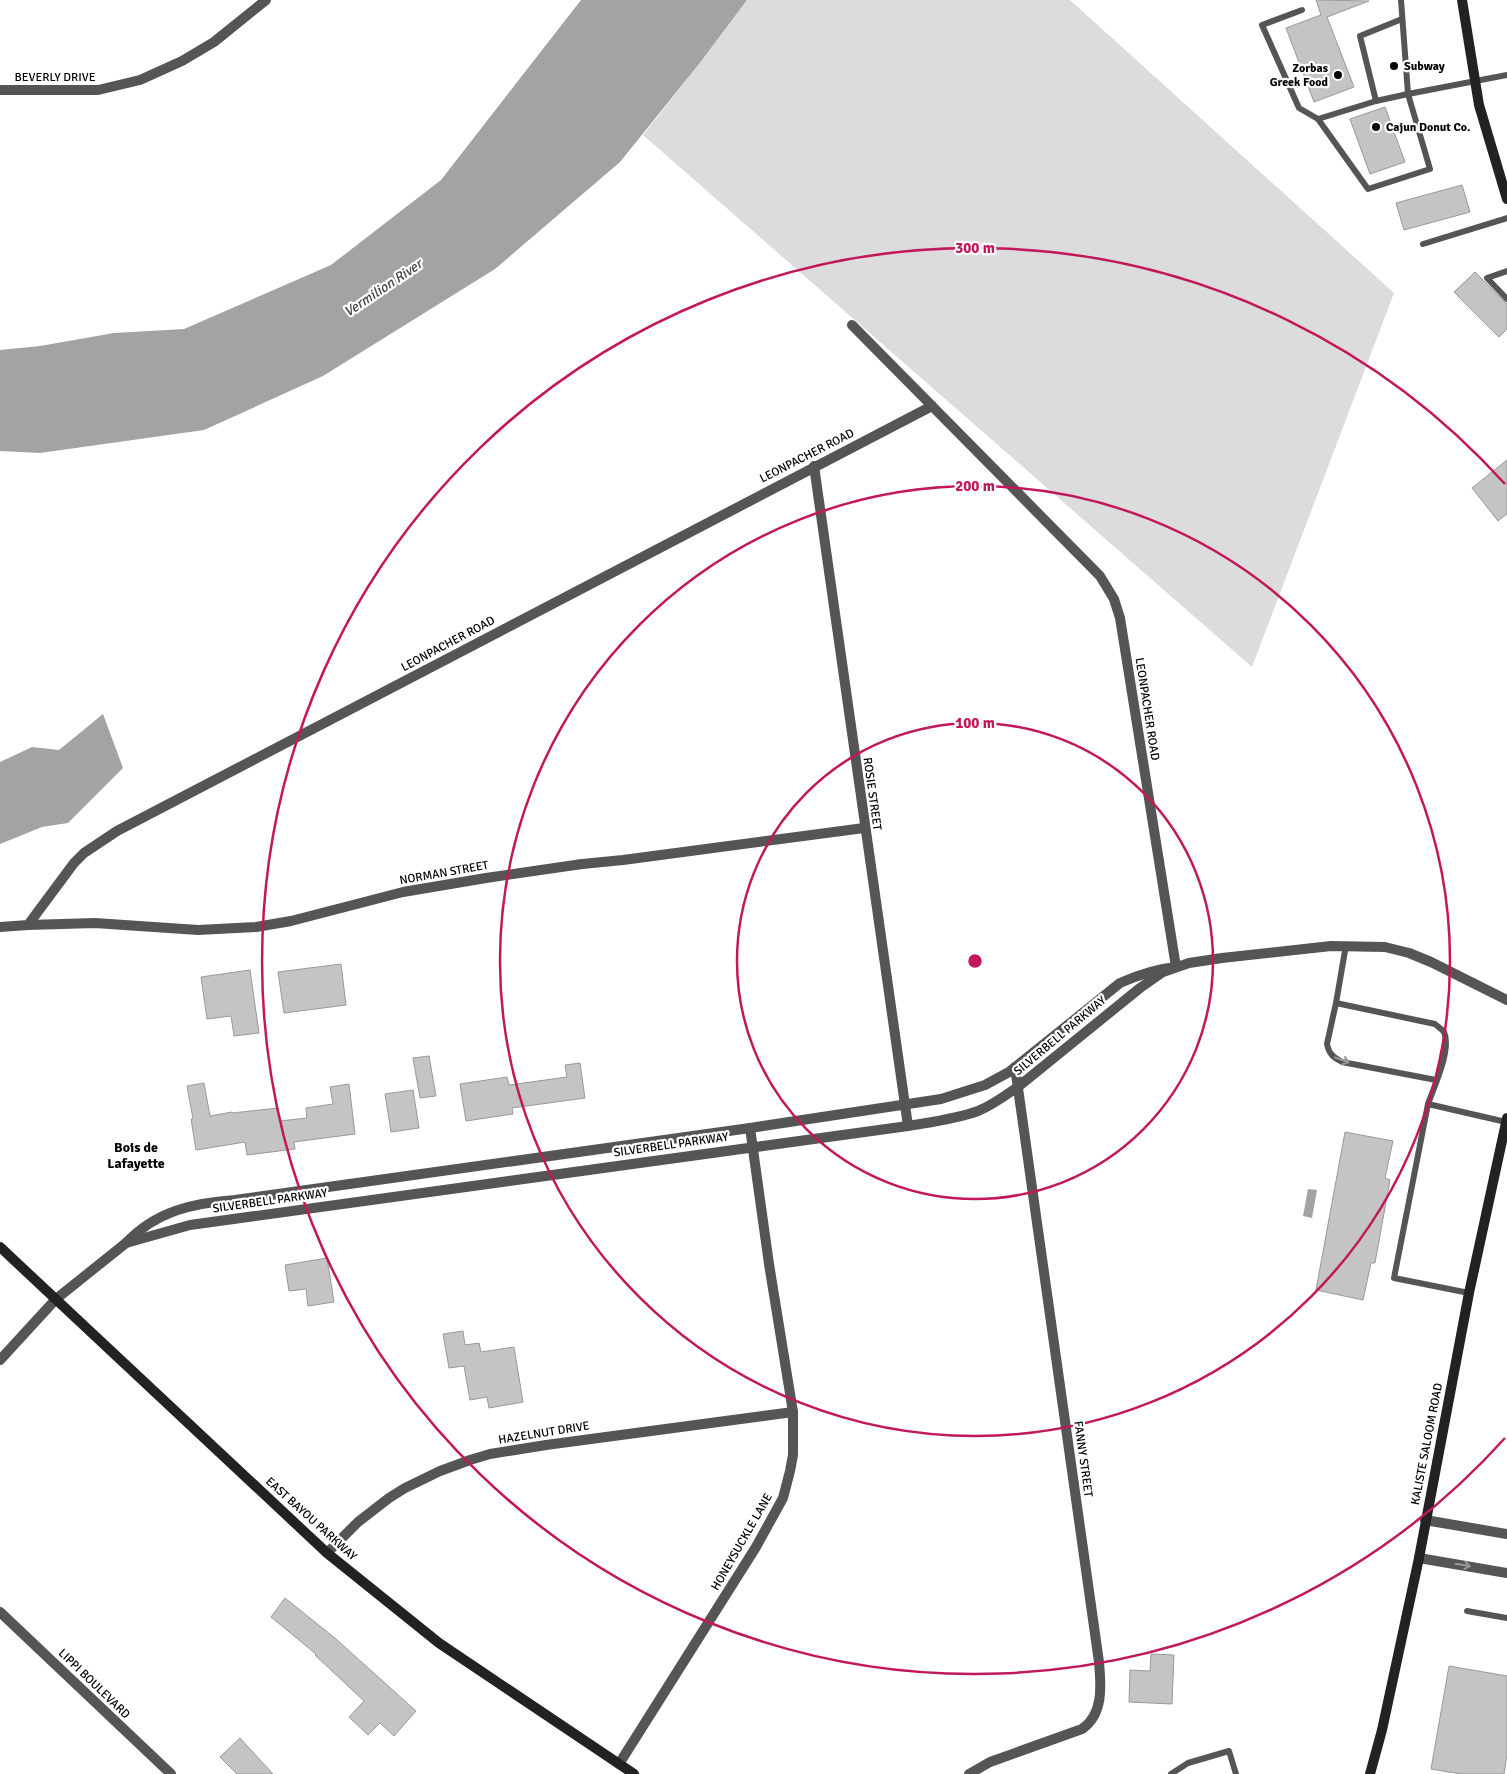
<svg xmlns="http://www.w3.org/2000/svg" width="1507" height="1774" font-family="Signika,sans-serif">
	<rect width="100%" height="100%" fill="#fff"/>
	<!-- green -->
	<polygon fill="#dcdcdc" points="747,0 1070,0 1394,293 1252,667 643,135 699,64"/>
	<!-- water -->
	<g fill="#a3a3a3">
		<polygon points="581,0 747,0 699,64 620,162 495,269 323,376 204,430 40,453 0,451 0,350 40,346 114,333 184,329 331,265 441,180"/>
		<polygon points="103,714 123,768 68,823 42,827 0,844 0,762 32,747 59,750"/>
		<polygon points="1308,1189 1317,1190 1312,1218 1303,1216"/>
	</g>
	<!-- building -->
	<g fill="#c4c4c4" stroke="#999">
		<polygon points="1316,0 1369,1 1327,17 1354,87 1314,102 1286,28 1321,15"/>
		<polygon points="1385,107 1405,162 1370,174 1350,119"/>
		<polygon points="1462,185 1470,212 1404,230 1396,203"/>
		<polygon points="1475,272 1507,304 1507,329 1499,337 1454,292"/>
		<polygon points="1507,460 1507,514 1498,521 1472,488"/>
		<polygon points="341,964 346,1005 284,1013 278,972"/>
		<polygon points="250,970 259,1033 234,1036 231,1016 207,1019 201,977"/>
		<polygon points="429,1056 436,1096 420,1098 413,1058"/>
		<polygon points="580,1063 585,1098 512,1108 513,1114 466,1121 460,1084 507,1077 509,1085 567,1077 565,1065"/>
		<polygon points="204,1083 210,1116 232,1112 232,1113 278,1108 280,1121 307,1118 306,1108 333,1104 330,1087 349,1084 355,1134 294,1142 295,1149 247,1155 245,1142 196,1150 191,1119 193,1119 187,1086"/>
		<polygon points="413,1090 419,1128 391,1132 385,1094"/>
		<polygon points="1345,1132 1393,1141 1385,1178 1390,1180 1375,1263 1371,1263 1363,1300 1316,1290"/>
		<polygon points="327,1258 334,1302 308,1306 306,1289 289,1291 285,1265"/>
		<polygon points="463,1331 465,1345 479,1343 481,1352 514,1347 523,1402 489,1408 487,1397 470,1400 464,1366 449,1368 443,1334"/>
		<polygon points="285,1598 336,1639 416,1711 394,1736 380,1723 368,1735 349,1717 364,1701 315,1655 316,1654 271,1617"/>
		<polygon points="1151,1654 1174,1655 1172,1704 1129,1702 1130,1670 1150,1671"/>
		<polygon points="1449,1666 1507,1676 1507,1755 1504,1774 1461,1774 1431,1769"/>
		<polygon points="240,1738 273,1774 237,1774 220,1757"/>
	</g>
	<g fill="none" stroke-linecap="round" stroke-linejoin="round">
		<!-- lane -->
		<g stroke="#555" stroke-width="6">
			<polyline points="1401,0 1408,94 1507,75"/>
			<polyline points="1302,10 1262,25 1299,108 1318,119"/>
			<polygon points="1408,94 1430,169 1368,189 1318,119 1376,101"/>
			<polyline points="1376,101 1360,36 1402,19"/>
			<polyline points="1423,244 1507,218"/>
			<polyline points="1507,271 1487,278 1507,299"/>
			<path d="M 1346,945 L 1336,1003 L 1435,1024 C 1438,1027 1442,1029 1444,1032 C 1452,1049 1434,1087 1428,1104"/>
			<path d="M 1336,1003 L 1327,1044 C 1329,1054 1333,1057 1342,1062 L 1436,1080"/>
			<polyline points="1469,1293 1394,1278 1428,1104 1506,1122"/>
			<polyline points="1467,1611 1507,1618"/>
			<polyline points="1171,1774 1188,1763 1229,1751 1236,1774"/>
		</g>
		<!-- street -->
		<g stroke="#555" stroke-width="10">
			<polyline points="0,90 98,90 140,80 182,61 214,42 266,0"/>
			<polyline points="814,466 908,1126"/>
			<polyline points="28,925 95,923 198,930 256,927 291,921 403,892 486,878 582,864 623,860 864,828"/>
			<polyline points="0,927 28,925 74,863 84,853 117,831 932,406"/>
			<path d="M 126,1243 C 156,1211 193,1203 235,1200 L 750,1128 L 941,1099 L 985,1085 L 1009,1072 L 1120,983 C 1138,975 1156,969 1176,967 L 1120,618 L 1114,599 L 1100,576 L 852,325"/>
			<path d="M 0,1360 L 56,1299 L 126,1243 L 190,1225 L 908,1126 C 931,1122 956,1119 978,1111 C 993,1105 1006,1095 1019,1086 L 1140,988 L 1163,972 L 1189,963 L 1222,958 L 1331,946 L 1385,947 L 1409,953 L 1431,962 L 1507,1000"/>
			<polyline points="1425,1520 1507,1534"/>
			<polyline points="327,1553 358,1522 389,1498 405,1488 440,1471 470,1460 490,1454 546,1445 793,1412"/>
			<polyline points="1419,1558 1507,1573"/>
			<polyline points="0,1612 171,1774"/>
			<polyline points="619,1764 756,1547 783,1498 790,1471 793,1455 793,1412 769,1264 750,1128"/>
			<path d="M 969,1774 L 990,1762 L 1082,1729 C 1104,1714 1101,1685 1099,1662 L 1015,1067"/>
		</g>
		<!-- secondary -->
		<g stroke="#222" stroke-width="10">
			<polyline points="1462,0 1479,105 1507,199"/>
			<polyline points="0,1247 327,1553 439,1643 634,1774"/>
			<polyline points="1370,1774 1382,1730 1419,1558 1469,1293 1507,1118"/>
		</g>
	</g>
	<!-- one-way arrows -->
	<defs><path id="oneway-shaft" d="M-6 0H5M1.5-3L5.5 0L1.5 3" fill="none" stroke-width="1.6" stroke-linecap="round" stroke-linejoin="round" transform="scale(1.25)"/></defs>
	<g stroke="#999">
		<use href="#oneway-shaft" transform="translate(1342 1060) rotate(20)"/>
		<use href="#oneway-shaft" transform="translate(1463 1565) rotate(10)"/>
	</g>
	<!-- distance rings -->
	<g fill="none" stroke="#c2185b" stroke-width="2.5">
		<circle cx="975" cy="961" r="238"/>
		<circle cx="975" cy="961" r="475"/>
		<path d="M1505 1438A713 713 0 1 1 1505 484"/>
	</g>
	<!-- markers -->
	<g fill="#000" stroke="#fff" stroke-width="2">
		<circle cx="1394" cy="66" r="5"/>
		<circle cx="1338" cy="75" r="5"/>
		<circle cx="1376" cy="127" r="5"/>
	</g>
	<g text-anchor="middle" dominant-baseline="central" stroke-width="4.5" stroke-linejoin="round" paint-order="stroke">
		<!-- poi labels -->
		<g font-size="12" font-weight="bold" fill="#000" stroke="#fff" text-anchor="start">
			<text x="1404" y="66">Subway</text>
			<text x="1328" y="68" text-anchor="end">Zorbas<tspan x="1328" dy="14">Greek Food</tspan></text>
			<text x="1386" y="127">Cajun Donut Co.</text>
		</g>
		<!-- street labels -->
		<g font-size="12" fill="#000" stroke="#fff">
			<text x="55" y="77">BEVERLY DRIVE</text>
			<text transform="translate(807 456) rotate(-27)">LEONPACHER ROAD</text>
			<text transform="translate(448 644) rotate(-28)">LEONPACHER ROAD</text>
			<text transform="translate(1147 709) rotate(81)">LEONPACHER ROAD</text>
			<text transform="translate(872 794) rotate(82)">ROSIE STREET</text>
			<text transform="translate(444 873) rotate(-10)">NORMAN STREET</text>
			<text transform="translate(1060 1036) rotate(-40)">SILVERBELL PARKWAY</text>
			<text transform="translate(671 1145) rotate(-8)">SILVERBELL PARKWAY</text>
			<text transform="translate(270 1201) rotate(-8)">SILVERBELL PARKWAY</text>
			<text transform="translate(544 1433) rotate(-9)">HAZELNUT DRIVE</text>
			<text transform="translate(1427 1444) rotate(-79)">KALISTE SALOOM ROAD</text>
			<text transform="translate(1083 1459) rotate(82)">FANNY STREET</text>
			<text transform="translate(311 1519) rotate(42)">EAST BAYOU PARKWAY</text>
			<text transform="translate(742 1542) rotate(-60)">HONEYSUCKLE LANE</text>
			<text transform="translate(94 1684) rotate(44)">LIPPI BOULEVARD</text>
		</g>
		<!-- water labels -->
		<g font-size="14" font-style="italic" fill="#444" stroke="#fff">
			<text transform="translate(383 288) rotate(-34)">Vermilion River</text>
		</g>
		<!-- neighbourhood labels -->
		<g font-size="14" font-weight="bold" fill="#000" stroke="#fff">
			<text x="136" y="1147">Bois de<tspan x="136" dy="16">Lafayette</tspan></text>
		</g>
	</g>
	<circle cx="975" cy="961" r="8" fill="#c2185b" stroke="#fff" stroke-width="2.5"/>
	<g font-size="15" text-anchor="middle" font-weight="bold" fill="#c2185b" stroke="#fff" stroke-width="4.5" stroke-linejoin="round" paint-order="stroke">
		<text x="975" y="253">300 m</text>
		<text x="975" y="491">200 m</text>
		<text x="975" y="728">100 m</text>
	</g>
</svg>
